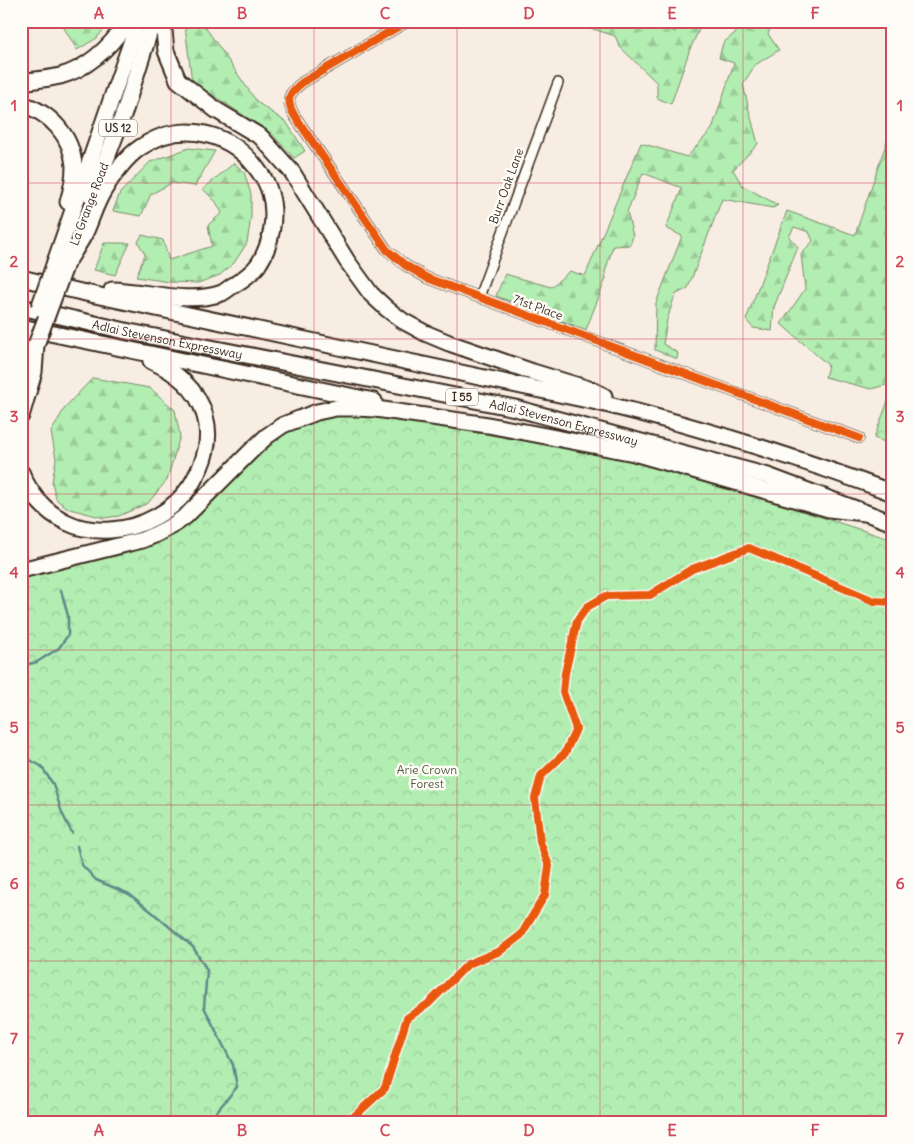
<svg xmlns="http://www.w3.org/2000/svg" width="914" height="1144" font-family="Delius,sans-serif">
	<defs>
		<pattern id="forest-firs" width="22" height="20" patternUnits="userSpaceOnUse" patternTransform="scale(1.25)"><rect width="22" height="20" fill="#b2edb2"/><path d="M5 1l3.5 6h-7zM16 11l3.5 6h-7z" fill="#9acb99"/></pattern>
		<pattern id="park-crowns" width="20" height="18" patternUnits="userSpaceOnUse" patternTransform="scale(1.25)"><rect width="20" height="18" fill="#b2edb2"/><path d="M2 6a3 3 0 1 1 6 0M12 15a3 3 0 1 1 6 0" fill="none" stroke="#9acb99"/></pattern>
	</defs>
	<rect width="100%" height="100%" fill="#f8ede3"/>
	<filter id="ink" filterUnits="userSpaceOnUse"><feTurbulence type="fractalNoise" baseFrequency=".02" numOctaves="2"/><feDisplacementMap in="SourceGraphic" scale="10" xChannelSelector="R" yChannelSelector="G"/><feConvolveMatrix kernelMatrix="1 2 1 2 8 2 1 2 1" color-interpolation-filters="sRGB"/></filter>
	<g filter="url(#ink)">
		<!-- forest -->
		<g fill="url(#forest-firs)" stroke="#768c68">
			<polygon points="60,21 110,21 97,38 77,50"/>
			<polygon points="188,21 201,21 257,102 287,123 305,151 294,158 271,133 192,82 185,26"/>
			<polygon points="590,21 651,21 675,32 680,21 703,21 690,49 671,104 657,98 657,83 620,47 615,36 590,28"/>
			<polygon points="750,21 773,21 768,34 779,50 755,65 743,84 749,110 758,144 733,170 743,186 778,205 773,208 722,199 688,288 675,295 667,320 663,344 678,353 677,359 655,350 656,303 682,236 666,228 682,188 643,173 627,212 633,236 630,245 613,246 605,272 606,278 586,330 496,296 505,274 551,287 570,271 585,276 641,143 687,157 712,129 734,63 719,58 723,43"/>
			<polygon points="888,138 893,140 893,383 871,389 825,377 828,365 781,324 805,289 801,254 813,241 809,232 794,227 789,237 798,247 774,307 772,331 753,328 746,320 787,211 855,235"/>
			<polygon points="189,148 215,151 195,186 172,183 151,194 141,216 113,211 120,193 150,162"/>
			<polygon points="234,163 244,172 251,194 251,217 247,243 234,263 220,275 198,283 170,282 136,277 145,254 138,242 142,235 163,240 169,260 212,246 208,225 222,213 216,202 203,189"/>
			<polygon points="104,243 130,243 115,275 94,270"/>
			<polygon points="93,378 150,388 175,410 180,436 167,480 148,503 119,516 104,518 66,508 56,499 52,482 56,459 51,432 66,406"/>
		</g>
		<!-- park -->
		<g fill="url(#park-crowns)" stroke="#768c68">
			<polygon points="893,388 893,445 874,438"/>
			<path d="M 368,414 L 618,457 L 664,467 L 893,540 L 893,1123 L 21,1123 L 21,577 C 73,565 129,556 177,534 L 276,439 L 300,426 L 320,419 L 342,415 Z"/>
		</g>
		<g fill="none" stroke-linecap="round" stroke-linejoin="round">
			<!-- stream -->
			<g stroke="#5f8988" stroke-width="2.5">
				<polyline points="21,549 26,556"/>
				<polyline points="21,666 37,662 59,648 68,635 68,616 61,590"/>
				<polyline points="21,755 41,766 53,784 62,813 72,833"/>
				<polyline points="77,846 82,865 96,880 129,894 152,912 193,947 207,970 204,1007 233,1065 237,1087 207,1123"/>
			</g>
			<!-- street casing -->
			<g stroke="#3b2a1e" stroke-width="12">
				<g id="street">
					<path d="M 408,21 L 303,82 C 289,93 285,98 294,115 L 387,250 L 405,265 L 427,278 L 859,438"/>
					<polyline points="479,297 558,83"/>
				</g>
			</g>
			<!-- primary casing -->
			<g stroke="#3b2a1e" stroke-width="18">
				<polyline id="primary" points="21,385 33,353"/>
			</g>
			<!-- highway casing -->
			<g stroke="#3b2a1e" stroke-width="19">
				<g id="highway">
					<polyline points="163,21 166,51 178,80 216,110 261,137 292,172 347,261 371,294 387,309 403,321 425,333 449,343 533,372 592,390 604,396"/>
					<path d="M 21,82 C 34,80 47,79 60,76 C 90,68 111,46 128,21"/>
					<path d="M 21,104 C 50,112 72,136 74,166 C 74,176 71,192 68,202"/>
					<polyline points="92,197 125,110 153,21"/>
					<polyline points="55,262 133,37 137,21"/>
					<path d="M 66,264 C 72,255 78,245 84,235 C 91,221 95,204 104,190 C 112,176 127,156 141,147 C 182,119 233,132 260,173 C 264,178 268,186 270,193 C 277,216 271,246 258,265 C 252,273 242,280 234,285 C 230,287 226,291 222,293 C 188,305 147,291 112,290"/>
					<path d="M 21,278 L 81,292 L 597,402 C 697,426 796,457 893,493"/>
					<path id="s1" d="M 21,307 L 130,332 L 515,408 L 768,476 L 893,523"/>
					<polyline points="21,327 374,401"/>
					<polyline points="21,349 26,343"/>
					<polyline points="21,416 34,372 36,345"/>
					<path d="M 21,472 C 29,493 45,512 66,522 C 80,529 95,531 111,530 C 142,528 174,511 191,485 C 194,480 197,474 200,468 C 207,452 210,433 205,416 C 198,389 175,371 151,361"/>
					<path d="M 21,570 L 142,540 C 158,534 172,527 186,516 L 253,449 L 267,436 L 283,425 L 317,412 L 336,408 L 355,408 L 376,409 L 488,425 L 634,453 L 829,509 L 865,513"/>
				</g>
			</g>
			<!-- street -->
			<use href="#street" stroke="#fdfcf7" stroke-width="9"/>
			<!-- primary -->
			<use href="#primary" stroke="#fdfcf7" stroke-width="14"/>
			<!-- highway -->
			<use href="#highway" stroke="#fdfcf7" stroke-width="15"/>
			<!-- highway-bridge casing -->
			<g stroke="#3b2a1e" stroke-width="19" stroke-linecap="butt">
				<g id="highway-bridge">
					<polyline points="39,308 55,262"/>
					<polyline points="36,345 66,264"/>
				</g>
			</g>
			<!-- highway-bridge -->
			<use href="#highway-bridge" stroke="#fdfcf7" stroke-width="15"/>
			<!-- cycleway casing -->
			<g stroke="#fdfcf7" stroke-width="11">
				<g id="cycleway">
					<path d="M 408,21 L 303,82 C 289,93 285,98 294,115 L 387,250 L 405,265 L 427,278 L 859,438"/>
					<polyline points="347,1123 385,1088 407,1018 428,1004 468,964 500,951 521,935 545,895 549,866 540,842 535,798 541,776 565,753 576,729 563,692 565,673 577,621 587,607 606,596 650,595 692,569 749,548 874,601 893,602"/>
				</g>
			</g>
			<!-- cycleway -->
			<use href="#cycleway" stroke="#e8590c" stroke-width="8"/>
		</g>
	</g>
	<!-- grid -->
	<path fill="none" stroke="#d1495b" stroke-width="1" stroke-opacity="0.55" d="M 171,21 L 171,1123M 314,21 L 314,1123M 457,21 L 457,1123M 600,21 L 600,1123M 743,21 L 743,1123M 21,183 L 893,183M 21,339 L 893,339M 21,494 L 893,494M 21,650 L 893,650M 21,805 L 893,805M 21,961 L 893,961"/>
	<g text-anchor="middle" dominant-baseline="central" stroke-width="5" stroke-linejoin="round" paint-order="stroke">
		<!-- shield labels -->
		<g fill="#fdfcf7" stroke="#75695f" stroke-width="1">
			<rect x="99" y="119.5" width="38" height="17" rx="4"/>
			<rect x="446" y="388.5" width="32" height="17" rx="4"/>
		</g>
		<g font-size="11" font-weight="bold" fill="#3b2a1e">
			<text x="118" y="128">US 12</text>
			<text x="462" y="397">I 55</text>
		</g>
		<!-- street labels -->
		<g font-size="12" fill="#3b2a1e" stroke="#fdfcf7">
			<text transform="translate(506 186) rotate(-70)">Burr Oak Lane</text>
			<text transform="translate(89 204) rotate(-69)">La Grange Road</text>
			<text transform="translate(538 307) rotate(20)">71st Place</text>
			<text stroke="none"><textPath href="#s1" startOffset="150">Adlai Stevenson Expressway</textPath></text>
			<text stroke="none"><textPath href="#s1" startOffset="555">Adlai Stevenson Expressway</textPath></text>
		</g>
		<!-- park labels -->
		<g font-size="12" fill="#595b43" stroke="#fdfcf7">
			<text x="427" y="769">Arie Crown<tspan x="427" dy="14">Forest</tspan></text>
		</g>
	</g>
	<!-- margin -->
	<rect width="914" height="1144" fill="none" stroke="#fdfcf7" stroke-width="55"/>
	<rect x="28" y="28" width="858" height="1088" fill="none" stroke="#d1495b" stroke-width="2"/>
	<g font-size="16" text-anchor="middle" font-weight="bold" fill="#d1495b">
		<text x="99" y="19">A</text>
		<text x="242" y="19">B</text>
		<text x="385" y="19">C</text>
		<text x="529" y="19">D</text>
		<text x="672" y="19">E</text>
		<text x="815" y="19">F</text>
		<text x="14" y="111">1</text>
		<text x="900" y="111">1</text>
		<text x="14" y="267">2</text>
		<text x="900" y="267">2</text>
		<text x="14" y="422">3</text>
		<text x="900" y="422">3</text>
		<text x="14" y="578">4</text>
		<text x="900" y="578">4</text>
		<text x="14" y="733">5</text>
		<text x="900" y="733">5</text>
		<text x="14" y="889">6</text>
		<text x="900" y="889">6</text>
		<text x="14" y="1044">7</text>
		<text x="900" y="1044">7</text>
		<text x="99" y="1136">A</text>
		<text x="242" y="1136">B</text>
		<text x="385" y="1136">C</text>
		<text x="529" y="1136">D</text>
		<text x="672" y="1136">E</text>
		<text x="815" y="1136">F</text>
	</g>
</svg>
